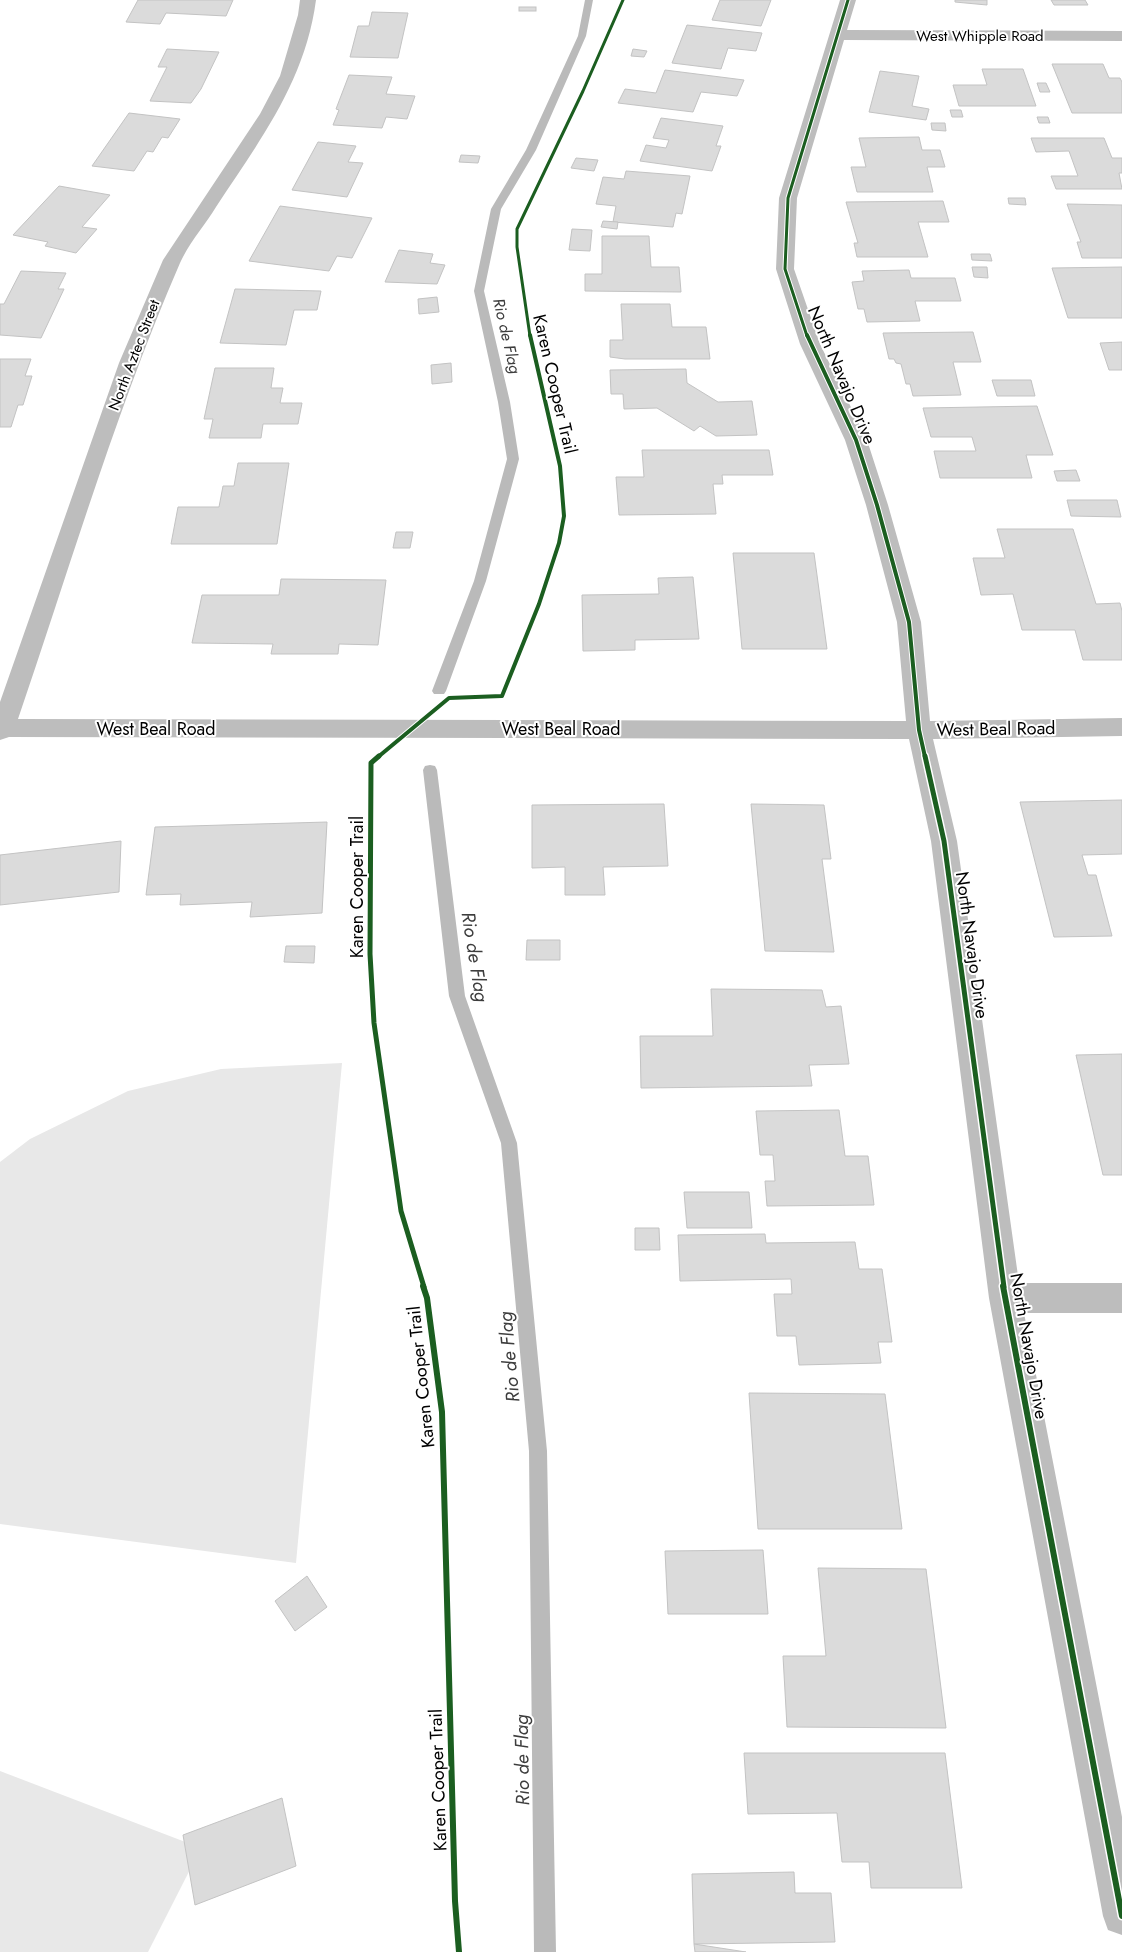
<svg xmlns="http://www.w3.org/2000/svg" width="1122" height="1952" font-family="Jost,sans-serif">
	<rect width="100%" height="100%" fill="#fff"/>
	<!-- green -->
	<g fill="#e8e8e8">
		<polygon points="342,1063 296,1563 0,1524 0,1162 30,1139 128,1091 221,1069"/>
		<polygon points="0,1771 201,1848 148,1952 0,1952"/>
	</g>
	<g fill="none" stroke-linecap="round" stroke-linejoin="round">
		<!-- stream -->
		<g fill="#bababa" fill-rule="evenodd">
			<polygon points="585,0 593,0 586,36 536,150 501,209 484,291 510,402 519,459 486,581 446,691 444,694 434,694 432,691 474,581 507,459 498,402 474,291 491,209 526,150 578,36"/>
			<polygon points="430,765 435,766 437,770 465,996 517,1143 547,1451 556,1952 534,1952 529,1451 501,1143 449,996 423,770 425,766"/>
		</g>
	</g>
	<!-- building -->
	<g fill="#dbdbdb" stroke="#c3c3c3">
		<polygon points="138,0 233,0 226,16 166,13 160,24 126,22"/>
		<polygon points="720,0 771,0 761,26 712,20"/>
		<polygon points="955,0 987,0 987,5 955,2"/>
		<polygon points="1051,0 1085,0 1088,5 1054,5"/>
		<rect x="519" y="7" width="17" height="4"/>
		<polygon points="372,12 408,13 398,58 350,57 358,26 369,26"/>
		<polygon points="687,25 762,33 756,51 728,48 721,69 672,63"/>
		<polygon points="167,49 219,52 201,89 191,103 150,101 167,67 158,67"/>
		<polygon points="633,49 647,51 644,57 631,56"/>
		<polygon points="1052,64 1103,64 1109,78 1120,78 1122,82 1122,113 1072,113"/>
		<polygon points="982,69 1023,69 1036,106 959,106 953,85 987,85"/>
		<polygon points="665,70 744,80 737,96 701,92 693,112 618,103 625,89 656,93"/>
		<polygon points="880,71 919,76 912,106 929,109 926,120 869,112"/>
		<polygon points="349,75 392,77 386,94 415,96 407,119 386,117 382,128 333,125 339,110 336,109"/>
		<polygon points="1037,83 1046,83 1050,92 1040,92"/>
		<polygon points="950,110 961,110 963,117 952,117"/>
		<polygon points="129,113 180,119 168,138 162,137 153,152 147,151 134,171 92,166"/>
		<polygon points="1037,117 1048,117 1050,123 1039,123"/>
		<polygon points="661,118 723,126 716,146 721,146 712,171 640,161 646,145 666,148 669,140 653,138"/>
		<polygon points="931,123 945,123 946,131 932,130"/>
		<polygon points="919,137 922,150 940,150 945,167 927,167 933,192 857,192 851,167 866,167 859,138"/>
		<polygon points="1031,138 1104,138 1112,158 1122,158 1122,173 1119,173 1122,189 1056,189 1051,176 1078,176 1069,151 1036,152"/>
		<polygon points="318,142 356,146 348,162 363,163 347,197 292,190"/>
		<polygon points="461,155 480,156 478,163 459,162"/>
		<polygon points="576,158 598,160 594,171 571,168"/>
		<polygon points="626,171 690,176 682,214 676,213 673,227 613,222 616,206 596,204 603,177 624,179"/>
		<polygon points="59,186 110,195 82,227 97,229 76,253 45,246 48,242 13,235"/>
		<polygon points="1008,198 1025,198 1026,205 1009,204"/>
		<polygon points="943,201 949,222 918,222 928,257 857,257 854,243 858,243 846,202"/>
		<polygon points="1067,204 1122,205 1122,258 1082,258 1077,242 1081,242"/>
		<polygon points="280,206 372,218 352,258 337,256 329,271 249,261"/>
		<polygon points="603,221 618,222 617,229 601,227"/>
		<polygon points="572,229 592,230 590,251 569,250"/>
		<polygon points="602,236 649,236 651,267 679,267 681,292 585,291 585,274 602,274"/>
		<polygon points="399,250 433,254 430,263 445,265 437,284 385,282"/>
		<polygon points="971,254 990,254 992,261 972,260"/>
		<polygon points="972,267 987,267 988,278 974,277"/>
		<polygon points="1122,267 1122,318 1068,318 1052,268"/>
		<polygon points="909,270 911,278 955,278 961,301 915,301 920,321 867,322 864,309 858,309 852,282 864,281 862,271"/>
		<polygon points="21,271 66,273 58,289 64,289 41,338 0,335 0,304 4,304"/>
		<polygon points="235,289 321,291 317,310 294,310 286,345 220,343"/>
		<polygon points="437,297 439,312 419,314 418,299"/>
		<polygon points="621,304 670,304 672,327 706,327 710,359 625,359 610,357 610,340 623,340"/>
		<polygon points="973,332 981,362 953,362 961,395 913,396 910,384 906,384 901,364 896,363 894,359 889,359 883,333"/>
		<polygon points="1122,342 1122,370 1109,370 1100,343"/>
		<polygon points="0,359 31,359 25,376 32,376 23,405 18,405 11,427 0,427"/>
		<polygon points="451,363 452,382 432,384 431,365"/>
		<polygon points="215,368 274,368 271,388 283,388 280,403 302,403 298,424 263,424 261,438 209,438 213,419 204,419"/>
		<polygon points="686,369 687,383 718,402 752,401 757,435 716,436 700,426 694,431 657,408 624,409 623,394 611,394 610,370"/>
		<polygon points="992,380 1031,380 1035,396 997,396"/>
		<polygon points="1037,406 1053,455 1026,455 1032,478 940,478 934,451 976,451 972,437 931,437 923,408"/>
		<polygon points="642,450 769,450 773,475 722,475 723,484 713,484 716,514 619,515 616,477 644,477"/>
		<polygon points="238,463 289,463 277,544 171,544 178,507 219,507 223,486 234,486"/>
		<polygon points="1076,470 1080,481 1057,481 1054,471"/>
		<polygon points="1067,500 1117,500 1121,517 1071,516"/>
		<polygon points="997,529 1073,529 1096,604 1120,603 1122,611 1122,660 1083,660 1075,630 1022,630 1013,594 981,595 973,558 1005,558"/>
		<polygon points="396,532 413,532 410,548 393,548"/>
		<polygon points="733,553 814,553 827,649 742,649"/>
		<polygon points="693,577 699,639 635,640 635,650 583,651 582,595 659,594 658,578"/>
		<polygon points="281,579 386,580 378,645 339,644 338,654 271,654 273,644 192,643 202,595 279,595"/>
		<polygon points="1122,800 1122,854 1082,855 1088,875 1096,875 1112,936 1054,937 1020,802"/>
		<polygon points="664,804 668,866 603,867 605,895 565,895 565,867 532,868 532,805"/>
		<polygon points="751,804 824,805 831,859 822,859 834,952 765,951"/>
		<polygon points="327,822 322,913 250,917 252,902 180,905 181,894 146,895 155,827"/>
		<polygon points="121,841 119,892 0,905 0,855"/>
		<polygon points="527,940 560,940 560,960 526,960"/>
		<polygon points="286,946 315,946 314,963 284,962"/>
		<polygon points="711,989 822,990 826,1007 841,1006 849,1064 809,1065 812,1086 641,1088 640,1036 713,1036"/>
		<polygon points="1122,1054 1122,1175 1103,1175 1076,1055"/>
		<polygon points="839,1110 845,1156 868,1156 874,1205 767,1206 765,1181 775,1181 773,1155 760,1155 756,1111"/>
		<polygon points="684,1192 749,1192 752,1228 687,1228"/>
		<polygon points="635,1228 659,1228 660,1250 635,1250"/>
		<polygon points="765,1234 766,1243 855,1242 859,1269 882,1269 892,1342 878,1342 881,1363 799,1365 796,1336 777,1336 774,1294 792,1294 791,1279 680,1281 678,1235"/>
		<polygon points="749,1393 885,1394 902,1529 758,1529"/>
		<polygon points="763,1550 768,1614 668,1614 665,1551"/>
		<polygon points="818,1568 926,1569 946,1728 787,1727 783,1656 826,1656"/>
		<polygon points="307,1576 327,1607 295,1631 275,1601"/>
		<polygon points="744,1753 945,1753 962,1888 871,1888 869,1862 842,1862 837,1813 748,1814"/>
		<polygon points="282,1798 296,1866 195,1905 183,1835"/>
		<polygon points="794,1872 795,1893 831,1893 835,1942 694,1944 692,1874"/>
		<polygon points="694,1944 746,1952 695,1952"/>
	</g>
	<g fill="none" stroke-linecap="round" stroke-linejoin="round">
		<!-- street -->
		<path fill="#bdbdbd" fill-rule="evenodd" d="M 300,0 L 316,0 C 305,82 260,140 216,207 C 205,225 189,243 180,263 C 116,410 70,567 18,719 L 906,721 L 897,622 L 866,505 L 845,440 L 800,344 L 776,269 L 779,198 L 840,0 L 856,0 L 847,30 L 1122,31 L 1122,41 L 844,40 L 797,198 L 794,269 L 820,344 L 867,440 L 888,505 L 921,622 L 930,721 L 1122,718 L 1122,736 L 933,739 L 957,841 L 1019,1283 L 1122,1283 L 1122,1313 L 1024,1313 L 1122,1817 L 1122,1935 L 1108,1930 L 1103,1916 L 989,1298 L 931,841 L 909,739 L 9,737 L 0,740 L 0,702 L 119,363 L 163,260 L 260,114 L 280,76 L 298,15 Z"/>
		<!-- cycleway-far3 casing -->
		<g stroke="#fff" stroke-width="5">
			<g id="cycleway-far3">
				<polyline points="530,336 517,247 517,229 583,91 623,0"/>
				<polyline points="807,336 785,269 788,198 848,0"/>
			</g>
		</g>
		<!-- cycleway-far2 casing -->
		<g stroke="#fff" stroke-width="6">
			<g id="cycleway-far2">
				<polyline points="807,335 856,440 877,505 909,622 919,730 925,757"/>
				<polyline points="378,757 449,698 502,696 539,604 559,543 564,516 560,466 530,335"/>
			</g>
		</g>
		<!-- cycleway-far1 casing -->
		<g stroke="#fff" stroke-width="8">
			<g id="cycleway-far1">
				<polyline points="379,756 371,763 370,954 374,1023 401,1211 424,1287"/>
				<polyline points="925,756 944,841 1004,1287"/>
			</g>
		</g>
		<!-- cycleway casing -->
		<g stroke="#fff" stroke-width="9">
			<g id="cycleway">
				<polyline points="423,1286 427,1298 442,1412 455,1901 459,1952"/>
				<polyline points="1003,1286 1122,1916"/>
			</g>
		</g>
		<!-- cycleway-far3 -->
		<use href="#cycleway-far3" stroke="#1b5e20" stroke-width="3"/>
		<!-- cycleway-far2 -->
		<use href="#cycleway-far2" stroke="#1b5e20" stroke-width="4"/>
		<!-- cycleway-far1 -->
		<use href="#cycleway-far1" stroke="#1b5e20" stroke-width="5"/>
		<!-- cycleway -->
		<use href="#cycleway" stroke="#1b5e20" stroke-width="6"/>
	</g>
	<g text-anchor="middle" dominant-baseline="central" stroke-width="4" stroke-linejoin="round" paint-order="stroke">
		<!-- far-street labels -->
		<g font-size="15" fill="#000" stroke="#fff">
			<text x="980" y="36">West Whipple Road</text>
			<text transform="translate(134 355) rotate(-69)">North Aztec Street</text>
		</g>
		<!-- far-water labels -->
		<g font-size="16" font-style="italic" fill="#3d3d3d" stroke="#fff">
			<text transform="translate(507 336) rotate(77)">Rio de Flag</text>
		</g>
		<!-- street labels -->
		<g font-size="18" fill="#000" stroke="#fff">
			<text transform="translate(842 375) rotate(67)">North Navajo Drive</text>
			<text transform="translate(555 384) rotate(77)">Karen Cooper Trail</text>
			<text x="156" y="729">West Beal Road</text>
			<text x="561" y="729">West Beal Road</text>
			<text transform="translate(996 729) rotate(-1)">West Beal Road</text>
			<text transform="translate(357 887) rotate(-90)">Karen Cooper Trail</text>
			<text transform="translate(972 945) rotate(82)">North Navajo Drive</text>
			<text transform="translate(1029 1346) rotate(80)">North Navajo Drive</text>
			<text transform="translate(421 1377) rotate(-96)">Karen Cooper Trail</text>
			<text transform="translate(438 1780) rotate(-92)">Karen Cooper Trail</text>
		</g>
		<!-- water labels -->
		<g font-size="19" font-style="italic" fill="#3d3d3d" stroke="#fff">
			<text transform="translate(475 957) rotate(81)">Rio de Flag</text>
			<text transform="translate(509 1357) rotate(-95)">Rio de Flag</text>
			<text transform="translate(522 1760) rotate(-91)">Rio de Flag</text>
		</g>
	</g>
</svg>
